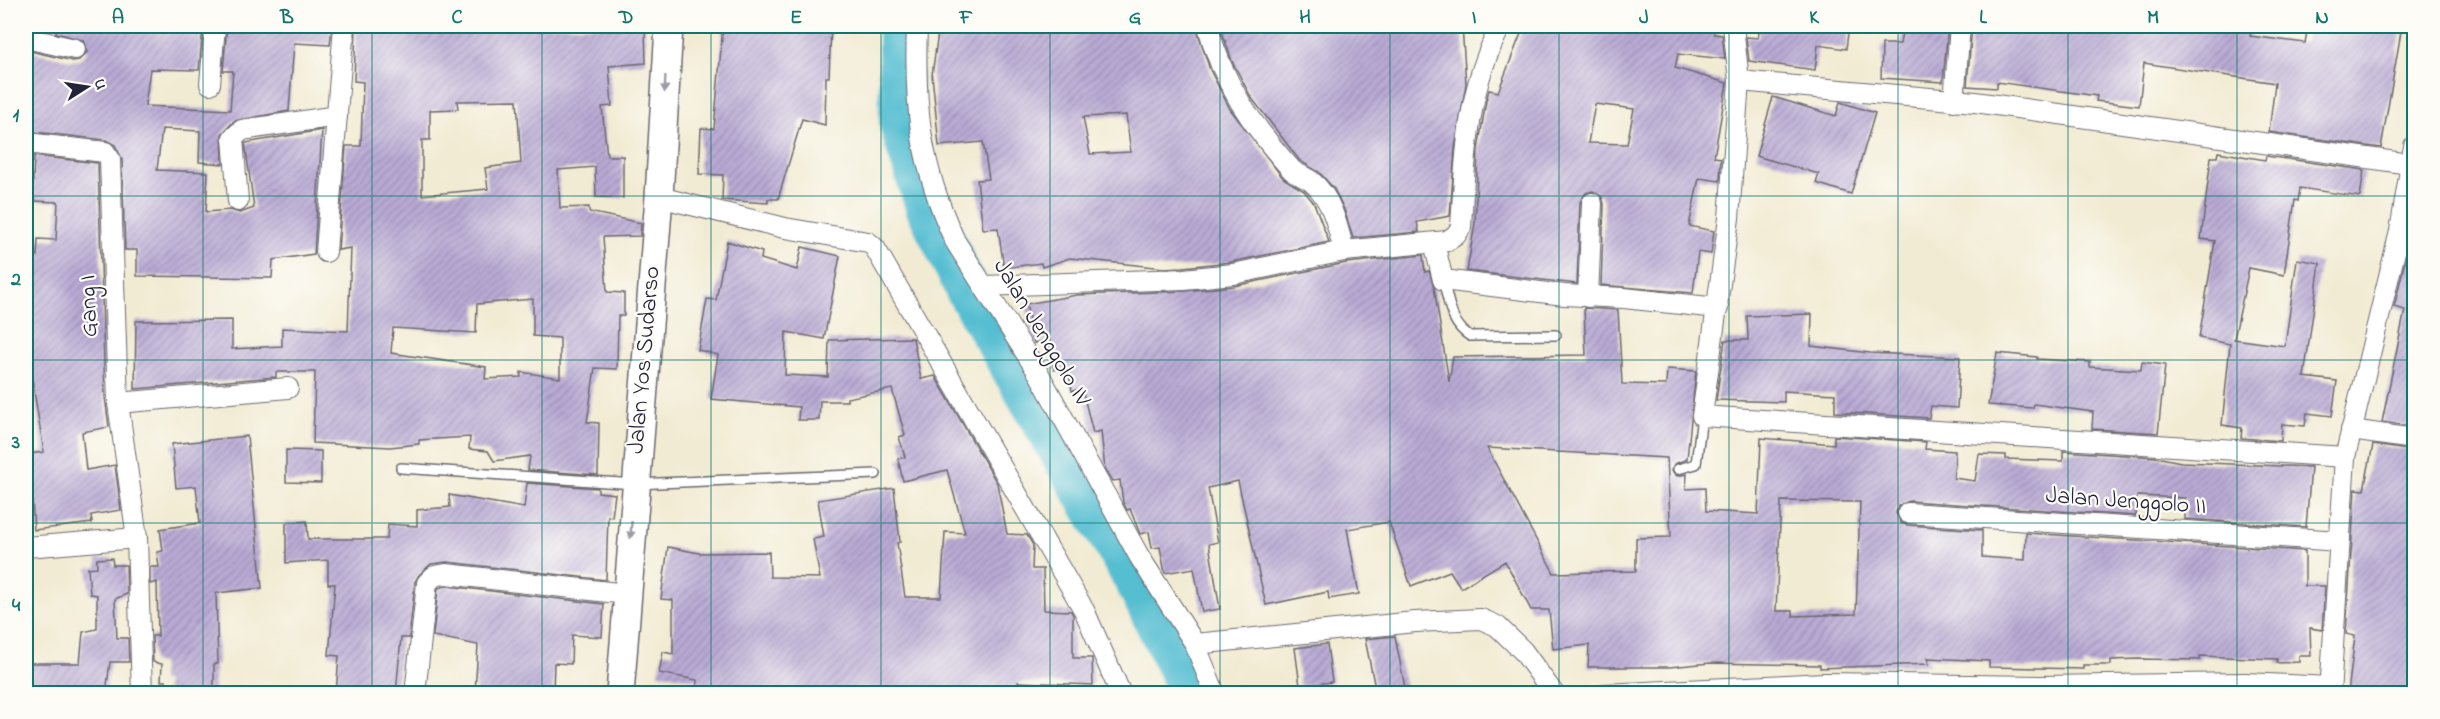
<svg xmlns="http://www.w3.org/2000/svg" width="2440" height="719" font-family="'Indie Flower',sans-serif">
	<defs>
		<pattern id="building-hatch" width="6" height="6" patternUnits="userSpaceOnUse" patternTransform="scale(1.5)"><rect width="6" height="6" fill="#baabd5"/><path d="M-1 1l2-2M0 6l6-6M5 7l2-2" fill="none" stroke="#978bae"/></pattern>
	</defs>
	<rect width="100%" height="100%" fill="#fdfcf7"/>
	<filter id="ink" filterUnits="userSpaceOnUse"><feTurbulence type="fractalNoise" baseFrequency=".0167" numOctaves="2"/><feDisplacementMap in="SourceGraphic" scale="12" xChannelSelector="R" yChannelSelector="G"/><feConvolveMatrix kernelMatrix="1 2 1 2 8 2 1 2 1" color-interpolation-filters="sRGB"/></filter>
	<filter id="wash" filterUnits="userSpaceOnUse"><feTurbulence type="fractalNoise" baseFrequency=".008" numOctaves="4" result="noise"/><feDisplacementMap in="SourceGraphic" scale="24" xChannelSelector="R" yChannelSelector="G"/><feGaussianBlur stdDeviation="1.35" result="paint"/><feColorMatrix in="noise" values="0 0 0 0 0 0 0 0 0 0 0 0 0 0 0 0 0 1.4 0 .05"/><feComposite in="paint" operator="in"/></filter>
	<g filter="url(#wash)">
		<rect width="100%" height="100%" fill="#f2ebd3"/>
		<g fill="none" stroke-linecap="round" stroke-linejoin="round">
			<!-- river -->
			<polyline stroke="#54bed1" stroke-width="44" points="900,26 901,124 927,206 967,290 1137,582 1192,694"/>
		</g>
		<g id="blocks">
			<!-- building -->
			<g fill="url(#building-hatch)" fill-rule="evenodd">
				<polygon points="57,26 203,26 199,70 150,69 145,106 230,110 233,71 223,71 227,26 332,26 330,45 294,43 289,111 234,121 222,134 223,164 199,162 200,131 162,129 157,170 208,172 206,212 230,210 240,213 254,208 245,143 322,130 314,254 273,260 272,278 137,276 137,250 125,250 122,159 115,145 106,140 26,131 26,50 73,61 79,60 87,52 83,40 56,33"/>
				<path d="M 356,26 L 645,26 L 646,63 L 609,66 L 612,106 L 602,107 L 607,156 L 623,156 L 623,198 L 596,197 L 595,167 L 558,170 L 560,208 L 589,207 L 589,212 L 641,223 L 640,236 L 603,237 L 607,292 L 624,293 L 624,316 L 618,316 L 617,369 L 595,368 L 587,422 L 599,423 L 598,475 L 528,470 L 530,456 L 494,461 L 488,451 L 469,449 L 470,437 L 419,440 L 419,444 L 390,447 L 313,443 L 315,372 L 276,372 L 276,377 L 135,389 L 136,321 L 232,320 L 232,349 L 282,346 L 282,328 L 348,331 L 351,248 L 338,250 L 346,146 L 361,146 L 363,82 L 354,81 ZM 517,100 L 521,163 L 485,168 L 488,189 L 422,195 L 422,140 L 430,140 L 430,110 L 458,109 L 457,101 ZM 533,299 L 533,336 L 560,338 L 560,378 L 521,372 L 521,377 L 485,379 L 486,367 L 391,353 L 393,328 L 476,333 L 477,304 Z"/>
				<polygon points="723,26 831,26 829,77 826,77 825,125 802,119 778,199 768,199 768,203 722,200 723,175 699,174 701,128 714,129"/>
				<path d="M 1196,26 L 1210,70 L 1230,109 L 1283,178 L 1304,191 L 1314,203 L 1329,242 L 1231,262 L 1183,267 L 1164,268 L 1070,258 L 1042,267 L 1041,263 L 1004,268 L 998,228 L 983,229 L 977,180 L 989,179 L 983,142 L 939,146 L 932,75 L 938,33 L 990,32 L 989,29 L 1009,27 ZM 1126,115 L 1131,152 L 1090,154 L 1083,117 Z"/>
				<polygon points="1220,26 1462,26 1466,84 1455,148 1450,216 1417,222 1419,232 1353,238 1344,209 1334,189 1319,172 1300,161 1251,97 1232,61"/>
				<path d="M 1524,26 L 1654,26 L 1691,31 L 1691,26 L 1713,26 L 1714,34 L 1722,35 L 1725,59 L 1678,54 L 1675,68 L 1727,83 L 1714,157 L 1721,158 L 1720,181 L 1699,178 L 1689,226 L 1714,231 L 1711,254 L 1698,252 L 1693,293 L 1601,285 L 1604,204 L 1602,197 L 1593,191 L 1586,193 L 1580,202 L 1577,284 L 1467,271 L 1475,223 L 1478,150 L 1486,101 L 1489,90 L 1498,92 ZM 1595,104 L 1634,109 L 1627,144 L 1588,143 Z"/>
				<polygon points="1760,26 1849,26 1846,49 1818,45 1815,70 1749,61 1746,37 1758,38"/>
				<polygon points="1903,26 1948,26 1943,82 1881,78 1882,44 1900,44"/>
				<polygon points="1972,26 2252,26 2250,36 2305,43 2308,26 2402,26 2381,148 2269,132 2275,83 2144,63 2139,106 2096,101 2097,96 1997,82 1997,88 1967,86"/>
				<polygon points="1773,97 1836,116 1840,102 1875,113 1851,194 1816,183 1819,174 1756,156"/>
				<polygon points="2218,152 2265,160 2266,156 2364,170 2360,197 2300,188 2298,201 2295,200 2284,275 2249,268 2234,339 2285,346 2297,259 2320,263 2304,377 2337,381 2332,416 2307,413 2305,426 2282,424 2281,441 2241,438 2242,428 2222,425 2230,344 2199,338 2215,241 2201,239 2211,157 2217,157"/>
				<polygon points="34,156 98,163 105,397 109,427 82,432 86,470 115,465 121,510 91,515 92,523 34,530 29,454 44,452 29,361 32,361 26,317 26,256 37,256 38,239 56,240 58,202 32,201"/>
				<polygon points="727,241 762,252 761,259 797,270 802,247 840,256 824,339 786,332 785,375 828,377 829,340 913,338 921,379 935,376 997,483 1007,534 1027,535 1033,545 1032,569 1043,569 1044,610 1071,611 1073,615 1073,658 1092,658 1093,685 1018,682 1019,687 1009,688 1009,693 825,693 759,688 759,693 714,693 696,692 697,680 659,673 663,652 673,654 673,600 661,599 668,547 699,553 769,552 770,577 820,578 813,539 824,537 818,500 894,488 900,542 897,543 905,597 941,597 945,532 965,533 947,470 903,481 898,459 905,457 899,437 905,435 892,389 847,398 847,401 820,401 819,420 798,420 799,407 711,399 718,355 698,350 707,299 716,300"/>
				<polygon points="2408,249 2415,250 2415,427 2382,422 2405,310 2394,307"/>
				<path d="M 1423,255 L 1425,272 L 1429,271 L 1434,287 L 1449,382 L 1453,357 L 1586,355 L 1584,308 L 1618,310 L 1622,384 L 1666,385 L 1667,369 L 1696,371 L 1687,459 L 1674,464 L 1671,470 L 1677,476 L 1687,474 L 1686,489 L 1705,488 L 1706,511 L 1758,514 L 1761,438 L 1834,444 L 1834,436 L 1926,442 L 1925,449 L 1955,451 L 1954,478 L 1975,481 L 1979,454 L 2006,455 L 2006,459 L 2063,461 L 2063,451 L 2156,457 L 2181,462 L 2311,467 L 2306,527 L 2185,519 L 2185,498 L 2137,496 L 2136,516 L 1909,501 L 1898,506 L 1896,513 L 1901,523 L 1907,525 L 1982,530 L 1982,557 L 2025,560 L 2026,533 L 2305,551 L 2305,586 L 2325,586 L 2322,630 L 2310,628 L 2311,656 L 2299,656 L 2299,662 L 2277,663 L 2277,659 L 2200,656 L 2200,660 L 2138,659 L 2111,660 L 2111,665 L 2083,665 L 2083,669 L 1989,667 L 1989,661 L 1928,658 L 1929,664 L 1820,668 L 1820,665 L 1710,663 L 1669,667 L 1588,667 L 1589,645 L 1553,649 L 1549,610 L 1531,610 L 1505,561 L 1461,588 L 1450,571 L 1411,586 L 1389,522 L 1347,529 L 1359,594 L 1329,599 L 1328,592 L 1266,605 L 1238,481 L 1208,488 L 1218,542 L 1209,544 L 1220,609 L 1202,612 L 1194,568 L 1165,573 L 1160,547 L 1152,548 L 1149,532 L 1140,534 L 1130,509 L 1127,510 L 1123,502 L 1120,480 L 1112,481 L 1105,470 L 1101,431 L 1093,433 L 1082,389 L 1072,391 L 1068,368 L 1054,370 L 1048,340 L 1034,343 L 1026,304 L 1077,295 L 1184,291 L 1234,286 L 1346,263 ZM 1487,448 L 1667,458 L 1671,537 L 1636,538 L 1636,571 L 1554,573 ZM 1781,501 L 1860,502 L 1856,614 L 1793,616 L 1793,611 L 1776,611 Z"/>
				<polygon points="1812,314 1811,346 1870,353 1960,357 1957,408 1931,406 1929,418 1835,412 1835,394 1784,391 1784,402 1716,400 1725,340 1748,340 1747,316"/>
				<polygon points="1997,353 2037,357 2037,359 2090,362 2090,367 2141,370 2142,362 2165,365 2158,433 2092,429 2093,412 2034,404 2033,408 1988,405"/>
				<polygon points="247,436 262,588 216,593 218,664 214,664 214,693 166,693 166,681 161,681 162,664 153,662 152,636 158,636 157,582 150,584 150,567 159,567 157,552 163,551 160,529 200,523 196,486 176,488 172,444"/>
				<polygon points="2373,445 2415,451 2415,545 2408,593 2415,594 2415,693 2348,693 2355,636 2346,634 2355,489 2364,490"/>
				<polygon points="286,450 321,451 321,483 286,482"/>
				<polygon points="527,483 598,488 598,492 615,494 612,517 608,516 606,580 447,562 431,564 419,575 415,582 409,638 401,638 396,693 336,693 339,656 329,655 335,584 328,584 328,560 286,563 286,523 307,521 308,539 387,539 388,524 417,526 417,510 450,507 449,495 524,508"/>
				<polygon points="112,558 113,565 126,565 127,594 115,599 117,638 128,638 129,662 110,662 106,693 26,693 26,663 80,663 83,632 97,629 97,595 90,594 88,568 97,567 97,559"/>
				<polygon points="446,586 604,604 602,637 572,635 571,664 554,663 553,693 475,693 478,645 433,636 438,588"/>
				<polygon points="1395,636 1406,693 1376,693 1365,639"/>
				<polygon points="1327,644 1332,682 1300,686 1295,648"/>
			</g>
		</g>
	</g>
	<g filter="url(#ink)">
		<use href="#blocks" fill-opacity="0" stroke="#6b6870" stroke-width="1.5"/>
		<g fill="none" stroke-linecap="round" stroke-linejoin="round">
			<!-- service casing -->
			<g stroke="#6b6870" stroke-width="12">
				<g id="service">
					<path d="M 1443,280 C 1449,301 1450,324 1470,336 L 1556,335"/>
					<polyline points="401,468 635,484 876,474"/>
					<polyline points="1678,469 1696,464 1702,416"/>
				</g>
			</g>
			<!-- minor casing -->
			<g stroke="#6b6870" stroke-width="22">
				<g id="minor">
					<path d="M 917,26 C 914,108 920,165 955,241 L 1039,374 L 1139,556 L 1195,644 L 1215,694"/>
					<path d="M 1208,26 C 1221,81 1254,128 1292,170 C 1298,175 1306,177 1312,182 C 1332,198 1338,228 1344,251"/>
					<polyline points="1733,26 1739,81 1975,102 2410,164"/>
					<polyline points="26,38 75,49"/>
					<polyline points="1739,81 1729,218 1702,416 2345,457"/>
					<polyline points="210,84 215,26"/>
					<polyline points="1954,101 1960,26"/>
					<polyline points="26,143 105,152 110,159 118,403 137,538 142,694"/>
					<polyline points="659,197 785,228 868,242 875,248 1084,610 1121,694"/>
					<polyline points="238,201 233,138 242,130 337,116"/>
					<polyline points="1434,243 1443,280 1564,295 1624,298 1718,308"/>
					<polyline points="326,252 344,26"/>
					<path d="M 984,286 L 1184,279 L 1233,274 L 1344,251 L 1447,241 L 1456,235 L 1461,227 C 1465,158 1467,87 1501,26"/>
					<polyline points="1588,297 1592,203"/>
					<polyline points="118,403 288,388"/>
					<polyline points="2351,430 2414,439"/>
					<polyline points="1908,513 2340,541"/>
					<polyline points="26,547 137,538"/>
					<polyline points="1195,644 1415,622 1481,619 1497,626 1523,651 1554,694"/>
					<polyline points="415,694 427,583 434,576 446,574 627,594"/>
					<polyline points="1605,694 1825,683 2040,686 2245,683 2330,687"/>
					<polyline points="2330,694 2345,457 2400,231 2414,146"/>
				</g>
			</g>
			<!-- secondary casing -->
			<g stroke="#6b6870" stroke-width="30">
				<polyline id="secondary" points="620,694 659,197 669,26"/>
			</g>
			<!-- service -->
			<use href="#service" stroke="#fff" stroke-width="9"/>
			<!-- minor -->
			<use href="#minor" stroke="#fff" stroke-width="20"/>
			<!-- secondary -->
			<use href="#secondary" stroke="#fff" stroke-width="27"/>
		</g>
		<!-- one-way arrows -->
		<defs><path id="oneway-solid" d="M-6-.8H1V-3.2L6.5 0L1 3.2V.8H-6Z" transform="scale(1.5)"/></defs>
		<g fill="#9c9ca7">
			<use href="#oneway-solid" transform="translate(665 84) rotate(93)"/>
			<use href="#oneway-solid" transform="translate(631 530) rotate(94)"/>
		</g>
	</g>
	<!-- grid -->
	<path fill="none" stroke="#0f766e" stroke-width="1.5" stroke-opacity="0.55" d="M 203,26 L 203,694M 372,26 L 372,694M 542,26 L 542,694M 711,26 L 711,694M 881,26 L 881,694M 1050,26 L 1050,694M 1220,26 L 1220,694M 1390,26 L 1390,694M 1559,26 L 1559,694M 1729,26 L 1729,694M 1898,26 L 1898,694M 2068,26 L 2068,694M 2237,26 L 2237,694M 26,196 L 2414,196M 26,360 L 2414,360M 26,523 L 2414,523"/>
	<g text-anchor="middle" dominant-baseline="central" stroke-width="4.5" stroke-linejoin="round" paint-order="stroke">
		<!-- street labels -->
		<g font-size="24" fill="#22223b" stroke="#fdfcf7">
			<text transform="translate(90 306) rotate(-92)">Gang I</text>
			<text transform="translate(1041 333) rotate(59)">Jalan Jenggolo IV</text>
			<text transform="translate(645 360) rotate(-85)">Jalan Yos Sudarso</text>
			<text transform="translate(2126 502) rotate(4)">Jalan Jenggolo II</text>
		</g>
	</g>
	<!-- margin -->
	<rect width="2440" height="719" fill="none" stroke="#fdfcf7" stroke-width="66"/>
	<!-- north arrow -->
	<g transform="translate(87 87) rotate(78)" stroke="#fdfcf7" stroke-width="4.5" paint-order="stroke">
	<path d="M0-4.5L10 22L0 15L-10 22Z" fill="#22223b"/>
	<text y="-9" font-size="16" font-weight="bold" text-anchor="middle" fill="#22223b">U</text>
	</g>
	<rect x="33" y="33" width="2374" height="653" fill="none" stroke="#0f766e" stroke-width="2"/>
	<g font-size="20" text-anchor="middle" font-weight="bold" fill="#0f766e">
		<text x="118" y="23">A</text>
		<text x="287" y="23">B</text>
		<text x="457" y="23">C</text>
		<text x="626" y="23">D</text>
		<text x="796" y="23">E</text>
		<text x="966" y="23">F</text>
		<text x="1135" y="23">G</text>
		<text x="1305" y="23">H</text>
		<text x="1474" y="23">I</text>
		<text x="1644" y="23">J</text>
		<text x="1814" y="23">K</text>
		<text x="1983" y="23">L</text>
		<text x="2153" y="23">M</text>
		<text x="2322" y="23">N</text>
		<text x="16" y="121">1</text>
		<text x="16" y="285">2</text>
		<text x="16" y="448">3</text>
		<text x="16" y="611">4</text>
	</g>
</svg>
